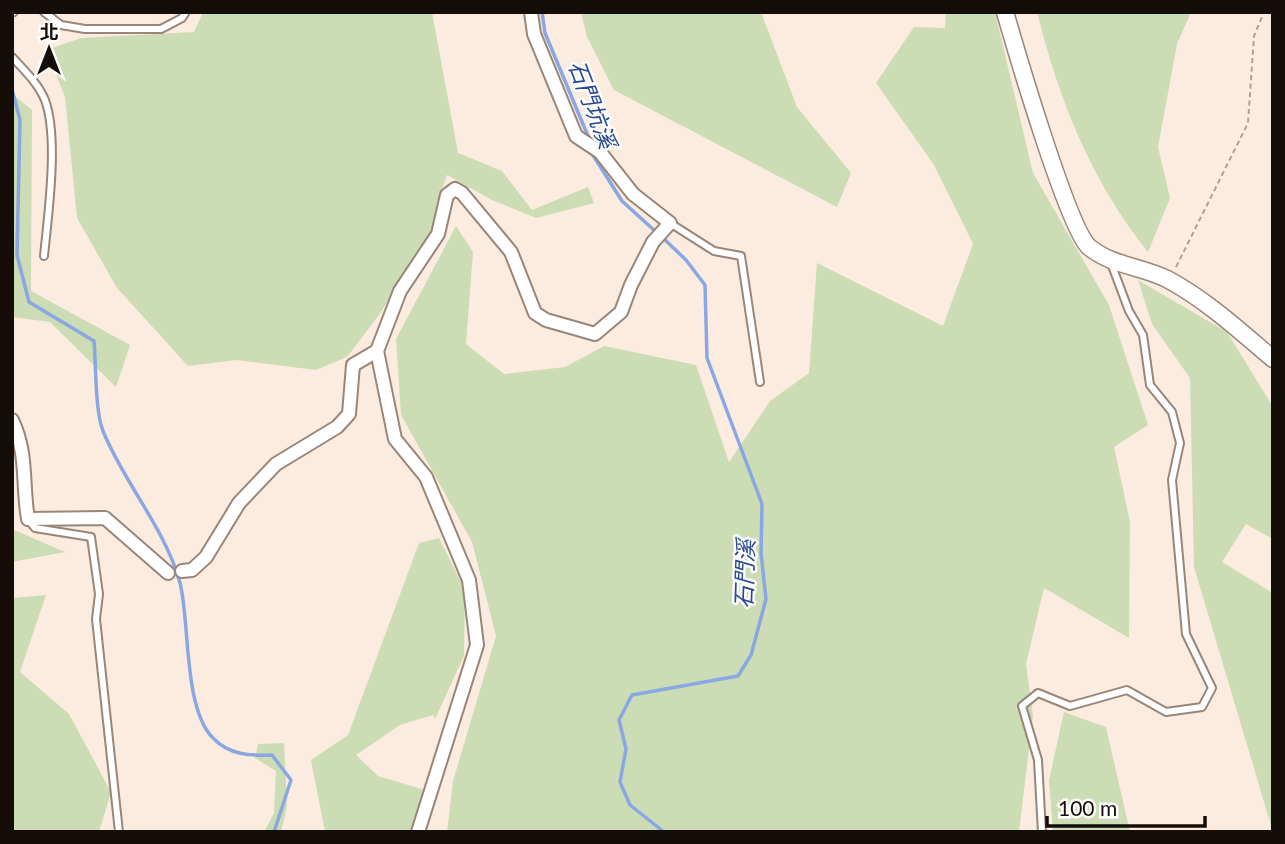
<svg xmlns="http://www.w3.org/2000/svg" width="1285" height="844" font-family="Lato,'Noto Sans TC',sans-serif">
	<rect width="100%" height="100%" fill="#fcece0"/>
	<!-- green -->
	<g fill="#ccdcb4">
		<polygon points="203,12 432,12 458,153 502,171 532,210 588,187 594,203 536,218 492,200 447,175 437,202 433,227 379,315 347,357 316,370 237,360 188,366 117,288 77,218 65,97 46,50 81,38 194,32"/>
		<polygon points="581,12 761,12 797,107 851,173 837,207 614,90 587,37"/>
		<polygon points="946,12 995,12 1033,173 1109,305 1148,425 1114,447 1130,522 1129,638 1044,588 1026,664 1033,716 1019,832 447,832 453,781 496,636 472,542 401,415 396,339 456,226 473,252 466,344 504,374 565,367 604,346 696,365 729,462 770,401 809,373 817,263 943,326 973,244 934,165 876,83 914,27 945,28"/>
		<path d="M 1037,12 L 1191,12 L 1177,44 L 1158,147 L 1170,198 L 1148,252 C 1091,181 1059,100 1037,12 Z"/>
		<polygon points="12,94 32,110 31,291 130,345 116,387 50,322 12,317"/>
		<polygon points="1138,280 1227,332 1273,407 1273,539 1246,524 1222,562 1273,593 1273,832 1194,567 1190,378 1152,324"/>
		<polygon points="12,529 65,552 12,562"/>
		<polygon points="439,538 465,590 464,656 435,719 433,715 400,725 356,755 378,776 425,790 415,832 325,832 311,760 348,735 419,543"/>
		<polygon points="46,595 20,672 69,714 111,792 99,832 12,832 12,598"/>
		<polygon points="1064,712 1106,727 1130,832 1053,832 1049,780"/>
		<polygon points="284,743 287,806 281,832 264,832 274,813 276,771 255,758 258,744"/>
	</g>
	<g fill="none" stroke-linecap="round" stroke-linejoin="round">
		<!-- stream -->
		<g stroke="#89a7e2" stroke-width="3.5">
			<polyline points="542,12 545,33 590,141"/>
			<path d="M 12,89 L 20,120 L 17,255 L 29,302 L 94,341 C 96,363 95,412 103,431 C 124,483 165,528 180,583 C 190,621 183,708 213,738 C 229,755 250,756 272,755 L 291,780 L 274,832"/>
			<polyline points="591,152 622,201 656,232"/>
			<polyline points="662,237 686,260 705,285 707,358 762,504 761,553 766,599 751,655 738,676 632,695 619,720 626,749 620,782 630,805 664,832"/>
		</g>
		<!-- service casing -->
		<g stroke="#988678" stroke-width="10">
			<g id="service">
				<polyline points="44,12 61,25 85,29 161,29 182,18 186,12"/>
				<polyline points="12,13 14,12"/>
				<path d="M 12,57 C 24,70 38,83 45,100 C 59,138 48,215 44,256"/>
				<polyline points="670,223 714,251 741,256 760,382"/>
				<polyline points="29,521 35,528 91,537 99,594 96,619 119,832"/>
				<polyline points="1042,832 1038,760 1022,706 1038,693 1070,706 1127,690 1166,712 1202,707 1212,688 1186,634 1172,480 1180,443 1172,412 1150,385 1143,335 1129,311 1111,263"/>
			</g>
		</g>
		<!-- minor casing -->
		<g stroke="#988678" stroke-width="16">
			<g id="minor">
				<path d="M 12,420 C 28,453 22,484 28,519 L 105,518 L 168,573"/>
				<polyline points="182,571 192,570 206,557 239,503 276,464 337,427 349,414 353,365 377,351"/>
				<polyline points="418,832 477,645 469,580 426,477 395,439 377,351 400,291 438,234 447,195 455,189 462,193 511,252 535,313 546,320 595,334 621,312 631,285 653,242 670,223 633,194 600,152 576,136 534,34 531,12"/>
			</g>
		</g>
		<!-- tertiary casing -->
		<g stroke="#988678" stroke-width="19">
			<path id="tertiary" d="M 1005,12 C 1016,50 1068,228 1089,247 C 1112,266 1141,266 1167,279 C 1205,299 1240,331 1273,359"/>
		</g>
		<!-- path -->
		<polyline stroke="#ada096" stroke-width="2" stroke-dasharray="5 3.5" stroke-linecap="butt" points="1176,267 1248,123 1254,36 1264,12"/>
		<!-- service -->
		<use href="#service" stroke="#fff" stroke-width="6"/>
		<!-- minor -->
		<use href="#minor" stroke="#fff" stroke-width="12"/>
		<!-- tertiary -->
		<use href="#tertiary" stroke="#fff" stroke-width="16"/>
	</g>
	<g text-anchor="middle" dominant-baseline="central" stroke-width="5" stroke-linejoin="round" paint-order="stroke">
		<!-- water labels -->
		<g font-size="23" font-style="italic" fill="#294a90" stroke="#fdfdfd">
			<text transform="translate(593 104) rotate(69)">石門坑溪</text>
			<text transform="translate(744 574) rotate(-88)">石門溪</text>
		</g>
	</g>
	<!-- border -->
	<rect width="1285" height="844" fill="none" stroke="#140d08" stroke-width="28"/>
	<!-- north arrow -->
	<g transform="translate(49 49)" stroke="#fdfdfd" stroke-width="5" paint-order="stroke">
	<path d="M0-5L12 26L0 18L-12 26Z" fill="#140d08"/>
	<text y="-10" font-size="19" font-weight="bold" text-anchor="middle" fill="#140d08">北</text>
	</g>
	<!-- scale -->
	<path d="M1047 816v10h158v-10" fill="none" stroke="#140d08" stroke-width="3.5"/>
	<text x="1058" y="816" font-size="21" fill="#140d08" stroke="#fdfdfd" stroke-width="5" paint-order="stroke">100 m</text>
</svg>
